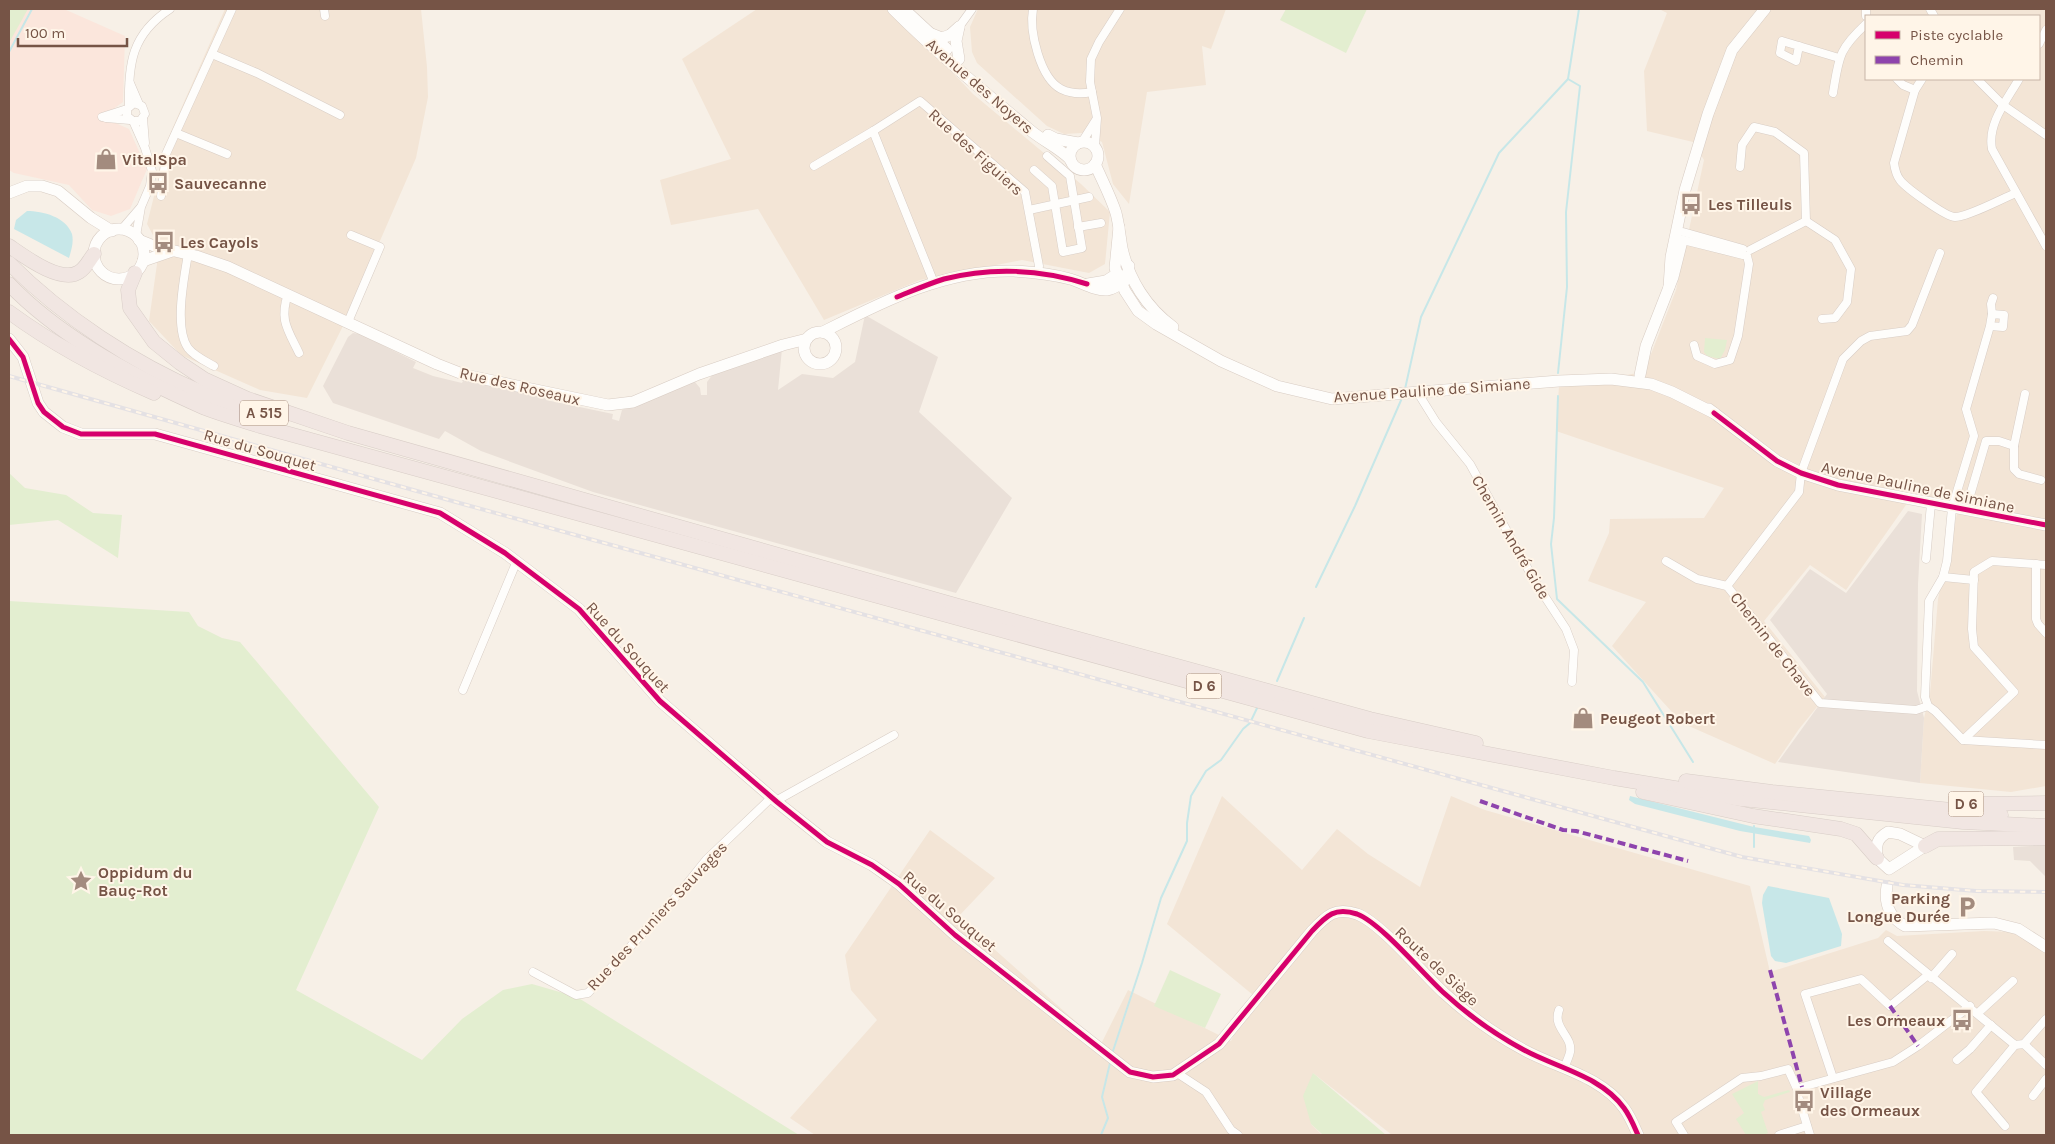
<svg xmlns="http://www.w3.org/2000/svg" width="2055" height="1144" font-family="Karla,sans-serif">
	<rect width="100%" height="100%" fill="#f7f0e7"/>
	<!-- residential -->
	<g fill="#f3e5d6" fill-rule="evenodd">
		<polygon points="225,9 421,9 427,67 428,97 416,158 343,326 307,398 260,390 181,355 149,321 157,264 154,237 147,224 158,180 162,152"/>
		<polygon points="757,9 892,9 973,94 1081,184 1110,212 1105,264 1089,273 1022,260 920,280 824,320 758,209 671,225 660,180 731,159 682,59"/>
		<polygon points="978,9 1226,9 1211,49 1202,46 1206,85 1147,92 1129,204 1113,184 1102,142 1082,133 1064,134 1047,126 977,63 972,52 970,27"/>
		<path d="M 1659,9 L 2046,9 L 2046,786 L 2011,792 L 1920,783 L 1924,718 L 1930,694 L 1938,599 L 1960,500 L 1913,495 L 1846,590 L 1810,565 L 1764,621 L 1825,697 L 1799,729 L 1775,764 L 1682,723 L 1612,646 L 1646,602 L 1588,581 L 1609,533 L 1610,519 L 1704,518 L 1724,488 L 1556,431 L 1559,386 L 1644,372 L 1676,290 L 1704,160 L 1693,142 L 1647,131 L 1644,71 L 1667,13 ZM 1866,16 L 2039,16 L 2039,79 L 1866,79 Z"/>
		<polygon points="1222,796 1302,870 1337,829 1368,854 1420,887 1451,796 1485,810 1750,886 1770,972 1878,938 1886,930 1897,936 1984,931 2013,932 2046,952 2046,1135 1392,1135 1313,1073 1311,1124 1322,1135 815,1135 790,1118 877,1020 851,990 845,955 930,830 995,878 958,917 1101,1044 1128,990 1231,1041 1253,995 1167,924"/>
	</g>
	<!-- commercial -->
	<polygon fill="#fbe6dc" points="9,9 64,9 125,36 123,102 102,117 129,129 147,169 130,209 111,216 92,210 69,185 14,173 9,170"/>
	<!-- industrial -->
	<g fill="#eae0d8">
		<polygon points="865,315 938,357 919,412 1012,498 956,593 593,492 481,451 445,431 439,439 333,403 323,386 348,337 353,333 360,334 416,362 413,368 433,376 462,383 464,379 545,397 546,400 613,414 612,419 619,421 622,410 690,383 695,382 700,388 701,395 707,395 707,382 713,374 782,349 778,390 802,374 833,378 855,362"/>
		<polygon points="1908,511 1922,514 1918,584 1917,691 1924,718 1920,783 1778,762 1827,694 1770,620 1810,569 1846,593"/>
		<polygon points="2046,845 2046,877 2030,861 2014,860 2013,847"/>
	</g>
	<!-- green -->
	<g fill="#e3eed0">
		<polygon points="9,9 28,9 9,43"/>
		<polygon points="1286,9 1367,9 1346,53 1280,20"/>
		<polygon points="1705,338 1727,340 1725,350 1720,359 1707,356 1704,352"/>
		<polygon points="9,473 25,488 66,495 93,513 122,515 118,558 58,520 9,525"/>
		<polygon points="9,601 189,612 198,626 222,638 240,642 379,807 296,990 422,1060 462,1019 503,990 532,984 577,997 799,1135 9,1135"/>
		<polygon points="1170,970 1221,994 1205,1028 1154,1006"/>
		<polygon points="1313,1073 1386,1135 1323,1135 1311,1124 1303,1096"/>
		<polygon points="1758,1081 1758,1094 1764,1097 1789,1090 1790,1092 1765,1100 1763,1105 1765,1110 1761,1112 1768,1133 1763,1135 1746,1135 1736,1119 1744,1113 1732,1094"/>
	</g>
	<!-- water -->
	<g fill="#c7e7e8">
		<path d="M 27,211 C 43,211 66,217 72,234 C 74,243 71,251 69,258 L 14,229 L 16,220 Z"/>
		<polygon points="1630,796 1754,827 1809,836 1811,840 1810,843 1740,831 1635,804 1629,800"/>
		<polygon points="1768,886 1829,898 1842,934 1841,946 1786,963 1775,961 1771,956 1762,903 1763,895"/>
	</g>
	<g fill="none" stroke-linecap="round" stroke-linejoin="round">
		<!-- stream -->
		<g stroke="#c7e7e8" stroke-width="2">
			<polyline points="9,52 32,9"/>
			<polyline points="1558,373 1567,287 1566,212 1580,86 1568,79"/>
			<polyline points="1405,389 1421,317 1499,153 1568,79 1579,9"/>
			<polyline points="1558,396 1554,518 1551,544 1557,599 1643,682 1693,762"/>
			<polyline points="1316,587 1355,506 1402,398"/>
			<polyline points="1277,681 1304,618"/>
			<polyline points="1754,826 1754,847"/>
			<polyline points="1112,1054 1142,963 1161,898 1187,841 1187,823 1191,796 1206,771 1221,760 1243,729 1250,723 1258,706"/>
			<polyline points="1101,1135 1108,1118 1102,1097 1110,1063"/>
		</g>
		<!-- street casing -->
		<g stroke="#d8cdc5" stroke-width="9">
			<g id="street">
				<polyline points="324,9 325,16"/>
				<path d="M 1033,9 C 1029,31 1040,78 1061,89 C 1071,94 1082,94 1092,92"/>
				<polyline points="1866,9 1866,16"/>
				<polyline points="1930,9 1934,16"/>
				<polyline points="959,27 972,9"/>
				<polyline points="2039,44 2046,30"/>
				<polyline points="1799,46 1796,61 1780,53 1782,41 1839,58"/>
				<polyline points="212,54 257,73 340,115"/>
				<polyline points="1897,79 1903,85 1915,90"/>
				<path d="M 1922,79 L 1915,90 L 1894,163 C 1895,170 1896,175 1900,180 C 1906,188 1946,217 1955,217 C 1968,217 2003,198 2016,193"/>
				<polyline points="1977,79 2003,105 2046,135"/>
				<path d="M 2019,79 C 2007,100 1987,124 1992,149 L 2046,246"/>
				<polyline points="130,83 139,104"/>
				<path d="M 1833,93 C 1839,57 1838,50 1866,24"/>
				<path d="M 129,106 C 128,63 132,34 170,9"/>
				<polyline points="102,117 127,109 134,103 142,106 145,114 140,121 133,121 127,116 127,109"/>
				<polyline points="106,118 130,120"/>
				<polyline points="143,118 145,143"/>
				<polyline points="133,121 145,148 152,171 150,186 141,207 136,236"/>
				<polyline points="176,133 227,154"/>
				<polyline points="1082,142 1096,120"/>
				<polyline points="1095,146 1097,118 1090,82 1091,59 1099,42 1120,9"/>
				<polyline points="814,166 873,131"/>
				<polyline points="1740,167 1742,145 1754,127 1775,132 1804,153 1806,221 1750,250"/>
				<polyline points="1034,170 1052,186 1063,252 1082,248 1070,176 1047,156"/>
				<polyline points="161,196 166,154 232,9"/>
				<polyline points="1029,210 1089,197"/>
				<polyline points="1806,221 1835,240 1851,269 1847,302 1835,318 1822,319"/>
				<polyline points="1078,227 1101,223"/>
				<polyline points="121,230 140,208"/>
				<polyline points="1683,232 1743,249"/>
				<polyline points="1679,239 1743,255"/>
				<path d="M 188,254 C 184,278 174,328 188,348 C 194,356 205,361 214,366"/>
				<polyline points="934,283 873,131 920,101 1025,192 1039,266 1038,273"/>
				<path d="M 288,294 C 279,320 288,330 299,353"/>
				<polyline points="1992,314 1991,304 1993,298"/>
				<polyline points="348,322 380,247 351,235"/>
				<polyline points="1990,326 1992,314 2004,315 2003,327 1990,326 1966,409 1974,436 1952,508 1947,561 1943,577 1929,601 1925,697 1928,706 1935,711 1963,740 2046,745"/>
				<polyline points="1694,345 1697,356 1715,364 1730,360 1738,336 1749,264 1747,256"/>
				<polyline points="1418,393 1436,422 1470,464 1534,580 1566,629 1574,650 1572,682"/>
				<polyline points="2014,446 2014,469 2019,474 2041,480"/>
				<polyline points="1969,499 1986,441 1999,441 2014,446 2025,394"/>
				<polyline points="1926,559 1931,504"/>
				<polyline points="1666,561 1697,579 1727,586"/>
				<polyline points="2036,564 2036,619 2038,624 2046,633"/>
				<polyline points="1943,577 1974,580"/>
				<polyline points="463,690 516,563"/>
				<polyline points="1928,706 1916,710 1820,703 1727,586 1799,492 1801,473 1843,359 1861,341 1870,336 1907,331 1912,325 1940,253"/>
				<polyline points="1963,740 2014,692 1974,647 1972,629 1974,572 1992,561 2046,565"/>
				<polyline points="777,802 781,798 894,735"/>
				<polyline points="1888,941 2015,1045 2024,1044 2046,1019"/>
				<polyline points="533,972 576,995 588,993 682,890 706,860 771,798"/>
				<polyline points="1931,978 1952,954"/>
				<path d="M 1559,1010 C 1552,1028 1573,1036 1570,1052 C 1569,1057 1566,1063 1564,1068"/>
				<polyline points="1978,1013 2013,981"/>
				<polyline points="2024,1044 2046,1065"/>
				<polyline points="1957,1060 1970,1049 1991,1025"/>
				<polyline points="1177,1073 1206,1092 1231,1130 1238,1135"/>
				<polyline points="1833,1078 1805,994 1861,979 1890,1006 1928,975"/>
				<polyline points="1798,1091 1802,1087 1893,1062 1918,1046 1970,1006"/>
				<polyline points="1798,1091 1798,1096 1810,1135"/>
				<polyline points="2033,1096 2046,1079"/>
				<polyline points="2005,1126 1976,1092 2015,1045"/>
				<polyline points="1684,1135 1676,1122 1742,1078 1761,1076 1788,1069 1798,1091"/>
				<polyline points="1779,1135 1807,1126"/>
			</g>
		</g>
		<!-- secondary casing -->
		<g stroke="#d8ccc3" stroke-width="12">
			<g id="secondary">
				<path d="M 893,9 C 936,52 983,91 1030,130 C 1043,141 1058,147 1070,159"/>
				<polyline points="907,12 947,49"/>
				<polyline points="932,34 942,38 950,35 959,27"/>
				<polyline points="959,59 956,41 959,27"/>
				<polyline points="1048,135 1056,139 1078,143"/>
				<circle cx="1084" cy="156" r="14"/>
				<path d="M 1095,164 C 1102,180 1111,197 1116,213 C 1119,225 1120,236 1122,248 C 1129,280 1147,308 1173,327"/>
				<polyline points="9,193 27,186 42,186 58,191 91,218 112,231"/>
				<polyline points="1119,227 1115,268 1125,291 1138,311 1156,324 1221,361 1277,386 1332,399 1559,381 1611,379 1651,384 1672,392 1714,413"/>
				<circle cx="119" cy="254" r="25"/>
				<polyline points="139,240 154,246 196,256 228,267 437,364 465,375 608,405 633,402 699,374 783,345 807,339"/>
				<polyline points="143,261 172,251"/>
				<polyline points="1088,284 1106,281 1117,274 1124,277"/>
				<polyline points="1669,287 1671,257 1685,190 1708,114 1732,50 1765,9"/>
				<path d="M 823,332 C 882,302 945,269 1014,271 C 1032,272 1052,274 1070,279 C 1081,282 1095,291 1107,290 C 1114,289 1121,284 1127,279 L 1129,266"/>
				<circle cx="820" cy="348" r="16"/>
				<path d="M 9,339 L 23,357 L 38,403 L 44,412 L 63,427 L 81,434 L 155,434 L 440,513 L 505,553 L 579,609 L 660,701 L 777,802 L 827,842 L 872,865 L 899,884 L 955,935 L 1130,1072 L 1153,1077 L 1173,1075 L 1219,1044 L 1312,931 C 1327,915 1335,907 1357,914 C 1381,923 1423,974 1444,993 C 1467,1014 1496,1035 1524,1050 C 1557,1068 1601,1076 1624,1108 C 1630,1116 1634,1126 1638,1135"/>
				<polyline points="1640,375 1646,346 1673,277 1682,241"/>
				<polyline points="1709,409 1777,461 1801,473 1838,485 2046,525"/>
				<path d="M 1888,832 L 1900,834 L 1925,846 L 1889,869 L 1877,858 C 1876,845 1876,839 1888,832 Z"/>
				<path d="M 1887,886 C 1884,904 1889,917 1905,926 L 1994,923 L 2018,929 L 2046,947"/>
			</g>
		</g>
		<!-- highway casing -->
		<g stroke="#d8cdc7" stroke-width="15">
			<g id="highway">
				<path d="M 9,246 C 25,257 61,284 79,272 C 86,268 89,260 94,254"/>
				<path d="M 9,263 C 64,318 133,363 205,394 C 220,400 237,404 252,410"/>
				<polyline points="135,273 128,290 130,308 154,342 180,363 204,379 248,399 348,433 955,605 1370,719 1476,743"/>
				<path d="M 9,284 C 61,338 136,378 205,408 C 223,415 242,420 260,426 L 1368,731 L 1614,778 L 1741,799 L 1963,822 L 2046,826"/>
				<path d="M 9,312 C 54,345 103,371 154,393"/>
				<polyline points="1686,781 1772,792 2001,815"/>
				<polyline points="1643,792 1753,816 1841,829 1856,834 1877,858"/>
				<polyline points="1967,804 2046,803"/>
				<polyline points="1925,846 1938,839 2046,838"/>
			</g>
		</g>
		<!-- street -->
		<use href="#street" stroke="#fefdfb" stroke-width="8"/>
		<!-- secondary -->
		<use href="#secondary" stroke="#fefdfb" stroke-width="11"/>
		<!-- highway -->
		<use href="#highway" stroke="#f1e6e2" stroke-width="14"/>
		<!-- rail casing -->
		<g stroke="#e4e1e4" stroke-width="4">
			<polyline id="rail" points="9,376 463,504 1742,857 1903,885 1976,891 2046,892"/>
		</g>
		<!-- rail -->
		<use href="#rail" stroke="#fff5e8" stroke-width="2" stroke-dasharray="5.5" stroke-linecap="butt"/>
		<!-- quiet -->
		<g stroke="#8e44ad" stroke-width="4" stroke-dasharray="8 4" stroke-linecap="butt">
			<polyline points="1480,801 1563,830 1576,831 1688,861"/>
			<polyline points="1770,970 1802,1087"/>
			<polyline points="1890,1006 1918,1046"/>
		</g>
		<!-- cycleway casing -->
		<g stroke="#fff5e8" stroke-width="8">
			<g id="cycleway">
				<path d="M 897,297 C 912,291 928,284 944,279 C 991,267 1041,269 1087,284"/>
				<path d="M 9,339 L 23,357 L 38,403 L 44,412 L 63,427 L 81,434 L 155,434 L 440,513 L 505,553 L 579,609 L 660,701 L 777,802 L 827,842 L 872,865 L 899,884 L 955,935 L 1130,1072 L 1153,1077 L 1173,1075 L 1219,1044 L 1312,931 C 1327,915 1335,907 1357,914 C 1381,923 1423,974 1444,993 C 1467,1014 1496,1035 1524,1050 C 1557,1068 1601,1076 1624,1108 C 1630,1116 1634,1126 1638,1135"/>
				<polyline points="1714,413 1777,461 1801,473 1838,485 2046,525"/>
			</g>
		</g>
		<!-- cycleway -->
		<use href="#cycleway" stroke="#d6006c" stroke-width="5"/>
	</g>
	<!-- icons -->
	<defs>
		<g id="shop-bare" transform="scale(1.725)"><path d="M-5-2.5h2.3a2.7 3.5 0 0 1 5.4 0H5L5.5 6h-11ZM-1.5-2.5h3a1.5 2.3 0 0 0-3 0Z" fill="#a38b7e" stroke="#fff5e8" stroke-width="2.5" paint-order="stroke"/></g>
		<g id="bus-bare" transform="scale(1.725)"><path d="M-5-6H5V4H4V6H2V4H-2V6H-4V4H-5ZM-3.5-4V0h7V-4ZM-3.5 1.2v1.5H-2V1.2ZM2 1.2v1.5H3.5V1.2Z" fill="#a38b7e" stroke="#fff5e8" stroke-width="2.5" paint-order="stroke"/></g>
		<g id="sight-bare" transform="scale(1.725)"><path d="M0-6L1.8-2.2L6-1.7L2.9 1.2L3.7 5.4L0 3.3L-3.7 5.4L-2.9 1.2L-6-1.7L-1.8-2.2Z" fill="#a38b7e" stroke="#fff5e8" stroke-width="2.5" paint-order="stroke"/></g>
		<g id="parking-bare" transform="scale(1.725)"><path d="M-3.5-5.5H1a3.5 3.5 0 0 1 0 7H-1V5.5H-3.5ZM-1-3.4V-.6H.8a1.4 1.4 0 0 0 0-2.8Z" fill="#a38b7e" stroke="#fff5e8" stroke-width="2.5" paint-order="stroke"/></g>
	</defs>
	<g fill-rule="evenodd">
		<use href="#shop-bare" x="106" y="159"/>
		<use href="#bus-bare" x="158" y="183"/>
		<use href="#bus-bare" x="1691" y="204"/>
		<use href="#bus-bare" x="164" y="242"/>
		<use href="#shop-bare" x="1583" y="718"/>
		<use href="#sight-bare" x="81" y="881"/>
		<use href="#parking-bare" x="1967" y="907"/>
		<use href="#bus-bare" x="1962" y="1020"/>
		<use href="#bus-bare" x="1804" y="1101"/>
	</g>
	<g text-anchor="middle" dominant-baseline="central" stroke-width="4" stroke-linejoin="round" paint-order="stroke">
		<!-- shield labels -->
		<g fill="#fff5e8" stroke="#9f8477" stroke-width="1">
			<rect x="240" y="400.5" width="48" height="25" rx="4"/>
			<rect x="1186.5" y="673.5" width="35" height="25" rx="4"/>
			<rect x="1948.5" y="791.5" width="35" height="25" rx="4"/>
		</g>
		<g font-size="15" font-weight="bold" fill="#765446">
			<text x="264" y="413">A 515</text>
			<text x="1204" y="686">D 6</text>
			<text x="1966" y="804">D 6</text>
		</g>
		<!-- street labels -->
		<g font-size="16" fill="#765446" stroke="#fff5e8">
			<text transform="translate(980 86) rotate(41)">Avenue des Noyers</text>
			<text transform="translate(976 152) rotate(42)">Rue des Figuiers</text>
			<text transform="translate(520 386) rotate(13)">Rue des Roseaux</text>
			<text transform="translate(1432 390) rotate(-4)">Avenue Pauline de Simiane</text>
			<text transform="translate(260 450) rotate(16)">Rue du Souquet</text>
			<text transform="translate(1918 487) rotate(12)">Avenue Pauline de Simiane</text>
			<text transform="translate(1511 537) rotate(60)">Chemin André Gide</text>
			<text transform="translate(1773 644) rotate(52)">Chemin de Chave</text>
			<text transform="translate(628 647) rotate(48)">Rue du Souquet</text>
			<text transform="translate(950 911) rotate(40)">Rue du Souquet</text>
			<text transform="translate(657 916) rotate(-47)">Rue des Pruniers Sauvages</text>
			<text transform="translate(1437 966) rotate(43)">Route de Siège</text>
		</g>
		<!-- poi labels -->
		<g font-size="16" font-weight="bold" fill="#765446" stroke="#fff5e8" text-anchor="start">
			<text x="122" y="159">VitalSpa</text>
			<text x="174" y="183">Sauvecanne</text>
			<text x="1708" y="204">Les Tilleuls</text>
			<text x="180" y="242">Les Cayols</text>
			<text x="1600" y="718">Peugeot Robert</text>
			<text x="98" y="872">Oppidum du<tspan x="98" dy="18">Bauç-Rot</tspan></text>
			<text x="1950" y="898" text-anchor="end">Parking<tspan x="1950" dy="18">Longue Durée</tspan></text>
			<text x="1945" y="1020" text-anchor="end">Les Ormeaux</text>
			<text x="1820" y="1092">Village<tspan x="1820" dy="18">des Ormeaux</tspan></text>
		</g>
	</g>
	<!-- border -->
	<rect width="2055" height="1144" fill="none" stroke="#765446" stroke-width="20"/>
	<!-- legend -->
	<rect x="1865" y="15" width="175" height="65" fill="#fff5e8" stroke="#c8b5a7"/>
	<rect x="1875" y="31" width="25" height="8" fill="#d6006c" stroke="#c8b5a7"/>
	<text x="1910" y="40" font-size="15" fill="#765446">Piste cyclable</text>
	<rect x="1875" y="56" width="25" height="8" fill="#8e44ad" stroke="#c8b5a7"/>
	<text x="1910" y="65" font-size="15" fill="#765446">Chemin</text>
	<!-- scale -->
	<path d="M18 38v8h109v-8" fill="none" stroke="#765446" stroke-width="2.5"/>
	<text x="25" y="38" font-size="15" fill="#765446" stroke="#fff5e8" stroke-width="4" paint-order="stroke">100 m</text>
</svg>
